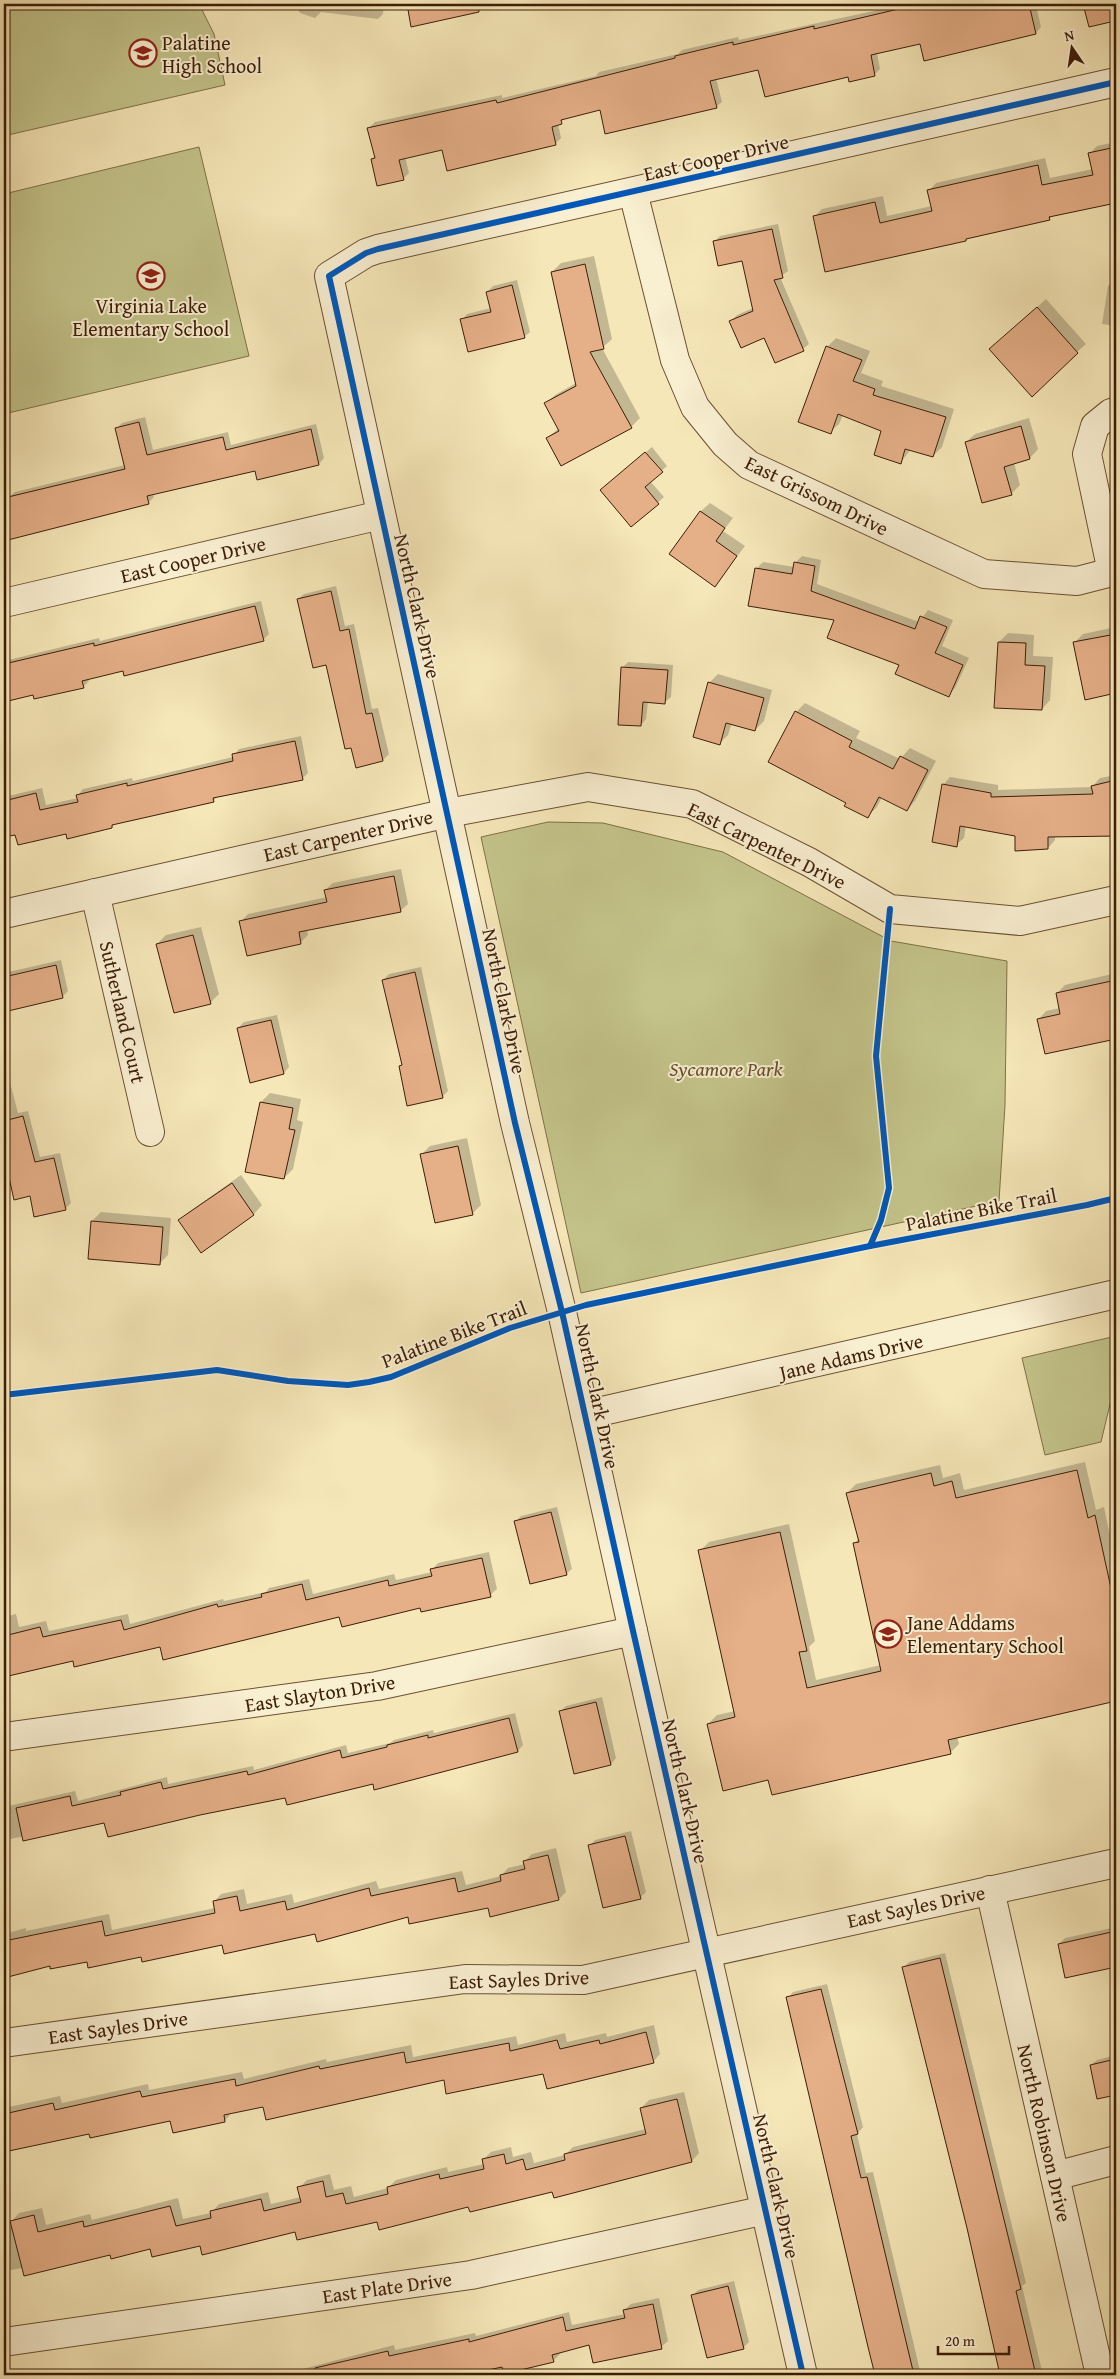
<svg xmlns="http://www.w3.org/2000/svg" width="1120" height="2379" font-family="'Gentium Book Plus',serif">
	<rect width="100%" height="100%" fill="#f6e7b8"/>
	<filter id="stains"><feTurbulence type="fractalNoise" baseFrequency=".004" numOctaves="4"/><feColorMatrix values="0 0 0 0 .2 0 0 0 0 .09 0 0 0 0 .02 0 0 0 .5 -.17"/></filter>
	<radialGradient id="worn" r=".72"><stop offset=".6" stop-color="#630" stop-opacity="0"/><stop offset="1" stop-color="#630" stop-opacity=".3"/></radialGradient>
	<!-- green -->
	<g fill="#c3c38a" stroke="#807048">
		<polygon points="4,4 199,4 214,34 225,85 8,135 4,133"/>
		<polygon points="199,147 249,356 4,414 4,194"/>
		<polygon points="548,822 603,823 723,852 891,941 1007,961 1005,1105 999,1201 581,1293 481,837"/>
		<polygon points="1116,1336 1116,1379 1101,1442 1045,1455 1022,1358"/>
	</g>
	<!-- shadow -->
	<g fill="#0003">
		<polygon points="295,4 384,4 383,14 378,19 321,12 315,18 300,13"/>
		<polygon points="408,4 462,4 463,10 412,25"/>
		<polygon points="906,4 1043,4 1036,5 1041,27 1036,33 921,43 877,53 880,69 875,74 849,76 759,68 716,78 722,102 716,107 601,108 567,117 558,124 561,138 555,144 443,148 405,157 409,173 403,179 372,159 375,156 369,128 375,122 502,95 502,98 596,76 599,72 678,54 682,50 738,37 739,40"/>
		<polygon points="1084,4 1116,4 1116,18 1090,26"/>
		<polygon points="1116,142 1116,202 1053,215 1049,219 969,237 966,240 814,217 822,209 883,196 887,216 932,206 929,191 936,183 1045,158 1050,178 1093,169 1090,153 1097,146"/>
		<polygon points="778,224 788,271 780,277 809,344 803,349 731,321 737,315 753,308 743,259 714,242 720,236"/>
		<polygon points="594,256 612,339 602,348 640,418 631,427 547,438 559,428 546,403 555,395 576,383 552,272 561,263"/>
		<polygon points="1116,277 1116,326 1102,324 1108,286"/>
		<polygon points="517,280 530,332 524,337 462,320 467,314 491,308 487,292 493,286"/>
		<polygon points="1046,299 1086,344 1077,352 1000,341"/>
		<polygon points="836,338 870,351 861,373 883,381 881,386 954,409 942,447 933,456 911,449 901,462 883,430 843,415 839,424 830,432 827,347"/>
		<polygon points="145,417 153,450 228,432 231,445 316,424 324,458 319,464 256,469 153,494 154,497 148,503 4,539 4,501 10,500 9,497 15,492 125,465 116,429 122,423"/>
		<polygon points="1029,418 1038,449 1030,458 1014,463 1020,485 1012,493 983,502 966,442 975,434"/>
		<polygon points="652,447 667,466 650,481 664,497 631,526 601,490"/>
		<polygon points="710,503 733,518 723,531 745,546 715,585 671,554 701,511"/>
		<polygon points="802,556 821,560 817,584 919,622 928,610 953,620 942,646 969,658 955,688 948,695 756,569 763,562 795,567 795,563"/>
		<polygon points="336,586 345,626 354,624 372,709 378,708 389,754 383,760 356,766 327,664 298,599 304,594"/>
		<polygon points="261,601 269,634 263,640 88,678 89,681 83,687 34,693 4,701 4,661 99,638 100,641"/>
		<polygon points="1116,627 1116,692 1086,698 1074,643 1083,634"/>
		<polygon points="1008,633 1034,635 1033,656 1053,657 1050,700 1042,709 999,642"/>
		<polygon points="628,662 673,665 671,697 665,702 648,702 646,719 641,725 622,668"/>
		<polygon points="718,674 772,690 764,721 755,730 732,723 728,735 720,743 709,683"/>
		<polygon points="805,703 860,731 856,738 900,759 910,748 936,761 915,801 907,810 882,797 877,807 868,816 847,803 770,761 796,712"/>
		<polygon points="301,736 308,773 302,779 218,796 213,801 116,823 112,827 67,832 16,833 4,836 4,797 42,788 46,805 78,798 78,795 83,789 132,778 133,781 233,757 239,749"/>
		<polygon points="1116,775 1116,834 1105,837 1105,835 1055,836 1055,840 1048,848 1016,835 966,826 964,838 956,845 943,785 950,777 998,785 998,790 1092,787 1100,778"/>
		<polygon points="401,869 408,904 400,911 307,929 308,935 300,943 241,921 248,914 327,897 325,890 333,883"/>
		<polygon points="201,927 219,994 210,1003 157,944 166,935"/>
		<polygon points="61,960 68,991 62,997 4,1010 4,973"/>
		<polygon points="421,967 448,1091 442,1097 400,1067 403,1064 383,980 389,974"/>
		<polygon points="1116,973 1116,1036 1046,1052 1039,1019 1046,1011 1060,1008 1057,993 1065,985"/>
		<polygon points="277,1015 289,1067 284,1073 238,1028 244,1022"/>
		<polygon points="8,1075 18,1113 28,1111 40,1157 60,1153 71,1203 65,1209 30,1195 15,1198 4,1149 4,1076"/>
		<polygon points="270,1093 301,1099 297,1120 303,1122 293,1169 284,1178 247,1171 261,1102"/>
		<polygon points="467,1138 481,1205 472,1214 421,1155 430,1146"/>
		<polygon points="241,1175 262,1205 254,1214 202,1251 180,1221 189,1212"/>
		<polygon points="101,1212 171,1218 168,1255 159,1264 92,1221"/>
		<polygon points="1085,1462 1096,1510 1104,1507 1116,1564 1116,1700 957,1736 959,1744 950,1753 769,1778 708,1724 717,1715 735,1711 700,1551 709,1542 789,1524 815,1641 809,1647 816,1680 881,1665 854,1544 859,1538 847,1493 856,1484 940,1465 943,1478 960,1473 964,1490"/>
		<polygon points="557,1507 572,1569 566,1574 515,1522 521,1516"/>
		<polygon points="489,1552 497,1589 490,1595 340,1616 74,1659 4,1676 4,1617 16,1614 19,1627 46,1621 49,1631 128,1614 130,1624 223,1599 224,1601 266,1592 269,1588 309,1579 313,1594 394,1574 396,1580 432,1572 432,1570 438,1563"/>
		<polygon points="602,1697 616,1758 611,1764 560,1712 566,1706"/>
		<polygon points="515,1713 523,1745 518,1751 374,1783 105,1822 4,1840 4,1807 75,1791 78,1801 167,1777 168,1784 253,1766 254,1770 346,1745 348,1753 390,1743 394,1740 433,1730 434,1733"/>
		<polygon points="631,1831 646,1892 640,1898 590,1846 595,1840"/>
		<polygon points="556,1848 566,1892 559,1899 491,1916 489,1906 409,1916 316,1933 51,1965 4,1977 4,1934 26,1928 26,1931 109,1914 112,1930 215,1908 214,1902 221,1894 244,1889 247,1904 292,1894 294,1903 376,1881 379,1889 462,1871 466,1885 501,1876 508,1868 525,1864 524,1862 532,1854"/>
		<polygon points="1116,1927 1116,1965 1066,1976 1059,1944 1065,1938"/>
		<polygon points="945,1953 1026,2283 1022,2286 1043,2375 1002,2375 968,2227 904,1967 909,1962"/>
		<polygon points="827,1984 863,2127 857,2134 866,2173 873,2172 921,2375 876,2375 788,1998 793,1992"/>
		<polygon points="654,2025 660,2054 653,2062 544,2073 444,2079 264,2105 232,2112 225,2121 171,2119 90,2133 4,2151 4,2108 60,2096 62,2103 148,2084 149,2090 242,2072 244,2079 326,2059 327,2062 411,2045 413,2057 516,2036 518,2045 565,2033 567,2042 606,2033 607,2037"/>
		<polygon points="1116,2055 1116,2093 1098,2097 1091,2065 1097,2060"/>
		<polygon points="684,2092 699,2153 692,2161 553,2191 378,2221 201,2244 151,2247 4,2271 4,2229 13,2227 12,2221 19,2213 42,2208 46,2225 90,2214 92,2220 178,2198 183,2219 211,2213 219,2204 268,2192 271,2204 301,2197 299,2188 307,2180 330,2174 334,2190 351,2186 354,2197 388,2188 396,2180 447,2167 448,2172 484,2164 483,2160 491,2152 511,2147 513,2157 531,2152 534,2163 565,2155 573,2147 646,2129 641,2108 649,2100"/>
		<polygon points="734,2281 749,2342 743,2348 693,2295 698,2290"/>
		<polygon points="659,2298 668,2341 661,2347 590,2344 559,2352 560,2354 553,2361 503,2366 459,2375 280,2375 394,2345 395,2350 475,2333 476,2336 569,2312 572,2325 625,2314 624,2310 631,2304"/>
		<polygon points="217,2371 218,2375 201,2375"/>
	</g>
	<!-- building -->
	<g fill="#e5af88" stroke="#3d1d07">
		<polygon points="407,4 478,4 479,12 411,27"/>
		<polygon points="911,4 1029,4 1036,34 924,61 920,44 871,55 875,76 849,82 848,77 765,97 758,70 710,81 717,108 605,134 600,110 561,120 562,124 552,127 556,145 447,171 442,150 399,160 404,180 377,186 371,159 375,158 367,128 496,100 497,103 675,58 675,56 733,42 733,45 814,26 814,29 911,6"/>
		<polygon points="1083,4 1111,4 1115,21 1089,27"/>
		<polygon points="1116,147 1116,203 1049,217 1050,220 966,239 966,241 825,272 813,216 875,202 880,223 932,211 927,190 1038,165 1042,185 1093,175 1088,153"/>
		<polygon points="772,229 783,278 774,280 804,351 775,363 764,338 741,348 729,321 753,311 742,261 718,266 713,241"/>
		<polygon points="585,264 604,349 590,352 632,428 561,466 546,438 559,431 544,403 576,386 551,272"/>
		<polygon points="512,285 525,338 468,352 460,319 491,312 486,292"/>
		<polygon points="1037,307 1078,353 1032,397 989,349"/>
		<polygon points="826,346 862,360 853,381 875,389 873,395 946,417 933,457 905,449 901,464 874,455 881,431 838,414 831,434 798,422"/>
		<polygon points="139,422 147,455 223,437 226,450 311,429 319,465 257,480 255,471 147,496 149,504 4,541 4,505 9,504 8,497 125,469 115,428"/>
		<polygon points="1021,426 1030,459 1004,467 1012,495 982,503 965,442"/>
		<polygon points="645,452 663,472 645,487 659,504 631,527 600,490"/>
		<polygon points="700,511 725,528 716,541 737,556 715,587 669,554"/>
		<polygon points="794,562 815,566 811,591 915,629 920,616 947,627 935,653 963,665 949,697 895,674 899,665 827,638 834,620 748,606 755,568 792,574"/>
		<polygon points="331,591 340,631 349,629 366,714 372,713 383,761 356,768 351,748 345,749 326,665 313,668 297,599"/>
		<polygon points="255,606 264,641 124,676 123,671 82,681 84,688 34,699 33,695 4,702 4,664 94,643 94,646"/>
		<polygon points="1116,634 1116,693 1085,700 1073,642"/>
		<polygon points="998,642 1026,643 1025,665 1045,666 1042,710 994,708"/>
		<polygon points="621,667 668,670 665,704 643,702 641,726 618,725"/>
		<polygon points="708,682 764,698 755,731 726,723 720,745 693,737"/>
		<polygon points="795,711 852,741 849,747 893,769 900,756 928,770 907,811 879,797 868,818 844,806 846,803 768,762"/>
		<polygon points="295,741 303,780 213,798 214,802 112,825 112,828 67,839 66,834 18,845 15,835 4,837 4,801 36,793 40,810 78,802 76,795 127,783 127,786 233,761 232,754"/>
		<polygon points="1116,780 1116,836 1048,837 1048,849 1015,851 1015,836 960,826 957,847 932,842 942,784 991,793 991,797 1093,794 1091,786"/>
		<polygon points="394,876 401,912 299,932 301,944 247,956 239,921 327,902 324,890"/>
		<polygon points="193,935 211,1004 174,1013 156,944"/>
		<polygon points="56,965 63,998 8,1011 4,990 4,977"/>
		<polygon points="415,972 443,1098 407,1106 399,1066 402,1065 382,980"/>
		<polygon points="1116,980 1116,1039 1045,1054 1037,1019 1060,1014 1056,993"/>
		<polygon points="271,1020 284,1074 250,1083 237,1028"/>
		<polygon points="260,1102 293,1108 289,1129 295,1130 284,1179 245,1172"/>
		<polygon points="23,1116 35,1162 54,1158 66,1210 34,1217 30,1196 14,1200 4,1155 4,1121"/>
		<polygon points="458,1146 473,1215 435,1223 420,1154"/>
		<polygon points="232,1183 254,1215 201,1253 178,1220"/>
		<polygon points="91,1221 163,1227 160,1265 88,1259"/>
		<polygon points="1077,1470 1088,1518 1095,1515 1116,1611 1116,1701 948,1740 951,1754 772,1795 768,1780 723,1791 707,1724 735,1717 698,1550 780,1532 807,1651 799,1652 807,1688 881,1671 853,1543 859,1542 846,1493 931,1473 934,1486 952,1481 956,1498"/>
		<polygon points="551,1512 567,1575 530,1584 514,1521"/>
		<polygon points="482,1558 491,1597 421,1612 420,1608 342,1627 339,1617 163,1660 160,1647 74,1667 73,1661 4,1677 4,1636 40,1627 43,1637 121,1620 124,1630 217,1604 218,1607 262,1597 261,1594 302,1584 306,1600 388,1580 389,1586 432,1576 430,1569"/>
		<polygon points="596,1702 611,1765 574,1774 559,1711"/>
		<polygon points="509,1718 518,1752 374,1790 373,1784 287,1805 285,1798 200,1815 108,1837 104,1823 23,1841 16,1808 70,1796 72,1806 121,1795 120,1792 161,1782 163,1789 247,1771 248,1775 340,1750 342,1758 387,1747 387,1745 428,1735 428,1738"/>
		<polygon points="625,1836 641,1899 603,1908 588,1845"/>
		<polygon points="548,1855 559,1900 490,1917 488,1908 409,1924 408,1917 317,1942 315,1934 224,1954 222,1945 142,1962 141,1957 88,1968 87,1962 50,1969 50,1966 4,1978 4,1941 102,1921 105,1936 215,1913 213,1901 237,1896 240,1911 285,1901 287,1910 369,1888 371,1896 455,1878 458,1892 501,1881 500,1875 525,1869 523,1861"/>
		<polygon points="1116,1931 1116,1967 1065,1978 1058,1944"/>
		<polygon points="940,1958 1021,2289 1016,2291 1035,2371 1017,2375 1000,2375 967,2228 902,1967"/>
		<polygon points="821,1989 858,2134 851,2136 861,2178 867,2177 914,2375 875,2375 868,2347 786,1997"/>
		<polygon points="646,2032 654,2063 547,2089 543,2074 446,2094 444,2080 266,2120 263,2107 224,2115 225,2122 173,2133 170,2121 90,2138 89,2134 4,2152 4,2114 53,2103 55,2110 140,2091 142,2097 235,2079 236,2086 319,2066 320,2069 404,2052 406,2063 509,2043 510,2051 557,2040 560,2049 599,2040 600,2044"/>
		<polygon points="1116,2059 1116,2095 1097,2099 1090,2065"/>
		<polygon points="677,2099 692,2162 554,2198 552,2192 470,2212 468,2207 379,2230 377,2222 297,2240 295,2232 202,2255 200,2246 152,2257 150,2249 111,2259 110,2255 24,2276 10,2221 34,2215 38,2232 83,2221 84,2227 170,2206 176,2226 211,2218 210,2211 261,2199 264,2211 301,2202 297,2187 323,2181 326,2197 343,2193 346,2204 388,2194 387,2187 439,2174 440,2179 484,2169 482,2159 504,2154 506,2164 523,2159 526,2170 565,2160 564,2154 646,2134 640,2108"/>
		<polygon points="728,2286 744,2349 707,2358 691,2295"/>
		<polygon points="653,2304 662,2349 593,2363 589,2345 552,2355 554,2362 504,2374 502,2367 465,2375 316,2375 315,2368 388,2351 389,2356 469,2339 469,2342 563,2317 566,2331 625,2318 623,2310"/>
	</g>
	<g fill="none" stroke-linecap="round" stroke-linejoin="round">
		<!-- minor casing -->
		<g stroke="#6b5033" stroke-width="30">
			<g id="minor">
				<polyline points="633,192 675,360 695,407 725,444 749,465 984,574 1077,581 1116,571"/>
				<polyline points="1112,572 1087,454 1095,426 1111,413 1116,412"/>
				<polyline points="4,603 381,515"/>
				<polyline points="95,893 150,1132"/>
				<polyline points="4,914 448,813 588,787 692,804 809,862 890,909 1020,921 1116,900"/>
				<polyline points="585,1415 1116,1294"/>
				<polyline points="4,1737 377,1686 633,1631"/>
				<polyline points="990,1890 1100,2375"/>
				<polyline points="4,2043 465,1979 583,1980 1116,1863"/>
				<polyline points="1055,2176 1116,2160"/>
				<polyline points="4,2342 471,2275 766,2210"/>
				<polyline points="803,2375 633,1631 562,1312 515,1123 329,276 366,253 378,249 1116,82"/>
			</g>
		</g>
		<!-- minor -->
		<use href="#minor" stroke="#f9efd1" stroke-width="28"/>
		<!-- cycleway casing -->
		<g stroke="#f9efd1" stroke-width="9">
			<g id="cycleway">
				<polyline points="870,1246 881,1220 889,1188 876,1056 890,909"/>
				<polyline points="4,1395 217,1370 288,1381 348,1385 369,1382 391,1377 510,1328 586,1305 870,1246 1087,1205 1116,1198"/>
				<polyline points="803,2375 633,1631 562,1312 515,1123 329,276 366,253 378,249 1116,82"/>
			</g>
		</g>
		<!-- cycleway -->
		<use href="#cycleway" stroke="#0057b8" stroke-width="6"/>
	</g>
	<!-- icons -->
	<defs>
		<g id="school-ring" transform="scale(1.4375)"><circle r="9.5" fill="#f9efd1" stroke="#8f2418" stroke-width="1.5"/><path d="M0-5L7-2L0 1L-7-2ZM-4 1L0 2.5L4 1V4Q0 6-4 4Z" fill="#8f2418"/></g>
	</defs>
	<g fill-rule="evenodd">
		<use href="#school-ring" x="143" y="53"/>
		<use href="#school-ring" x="151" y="276"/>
		<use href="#school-ring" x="888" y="1634"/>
	</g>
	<g text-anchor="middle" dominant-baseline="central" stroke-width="4" stroke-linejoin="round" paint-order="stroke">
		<!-- poi labels -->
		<g font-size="20" fill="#3d1d07" stroke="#f9efd1" text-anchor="start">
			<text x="162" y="42">Palatine<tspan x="162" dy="23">High School</tspan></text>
			<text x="151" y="305" text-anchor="middle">Virginia Lake<tspan x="151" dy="23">Elementary School</tspan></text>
			<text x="907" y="1622">Jane Addams<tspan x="907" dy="23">Elementary School</tspan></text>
		</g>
		<!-- street labels -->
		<g font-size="20" fill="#3d1d07" stroke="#f9efd1">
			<text transform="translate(716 157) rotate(-13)">East Cooper Drive</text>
			<text transform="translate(817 495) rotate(26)">East Grissom Drive</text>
			<text transform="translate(193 559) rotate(-13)">East Cooper Drive</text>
			<text transform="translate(418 606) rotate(77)">North Clark Drive</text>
			<text transform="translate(348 835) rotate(-13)">East Carpenter Drive</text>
			<text transform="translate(767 845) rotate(26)">East Carpenter Drive</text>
			<text transform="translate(505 1001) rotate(78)">North Clark Drive</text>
			<text transform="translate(123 1012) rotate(77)">Sutherland Court</text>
			<text transform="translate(981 1209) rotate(-11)">Palatine Bike Trail</text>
			<text transform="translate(454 1334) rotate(-21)">Palatine Bike Trail</text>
			<text transform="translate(851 1356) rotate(-13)">Jane Adams Drive</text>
			<text transform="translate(598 1396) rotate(78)">North Clark Drive</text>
			<text transform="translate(320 1693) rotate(-9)">East Slayton Drive</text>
			<text transform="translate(686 1791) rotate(77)">North Clark Drive</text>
			<text transform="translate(916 1906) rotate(-12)">East Sayles Drive</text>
			<text transform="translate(519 1979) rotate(-2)">East Sayles Drive</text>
			<text transform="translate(118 2027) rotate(-8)">East Sayles Drive</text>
			<text transform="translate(1045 2133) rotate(77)">North Robinson Drive</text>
			<text transform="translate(777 2186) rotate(77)">North Clark Drive</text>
			<text transform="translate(387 2287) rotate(-8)">East Plate Drive</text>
		</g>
		<!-- park labels -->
		<g font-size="20" font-style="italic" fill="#654f2e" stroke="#f9efd1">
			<text x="726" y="1068">Sycamore Park</text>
		</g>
	</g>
	<!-- margin -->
	<rect width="1120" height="2379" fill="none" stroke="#f6e7b8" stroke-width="20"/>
	<rect x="5" y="5" width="1110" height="2369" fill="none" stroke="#3d1d07" stroke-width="2.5"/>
	<rect x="10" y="10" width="1100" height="2359" fill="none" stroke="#3d1d07"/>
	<!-- north arrow -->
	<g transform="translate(1072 48) rotate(347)" stroke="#f9efd1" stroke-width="4" paint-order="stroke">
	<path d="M0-4L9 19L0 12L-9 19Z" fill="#3d1d07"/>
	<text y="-8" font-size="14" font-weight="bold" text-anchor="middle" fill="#3d1d07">N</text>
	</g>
	<!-- scale -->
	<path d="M938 2346v8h71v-8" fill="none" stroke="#3d1d07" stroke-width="2.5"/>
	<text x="945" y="2346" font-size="15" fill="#3d1d07" stroke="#f9efd1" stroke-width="4" paint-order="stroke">20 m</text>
	<rect width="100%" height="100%" filter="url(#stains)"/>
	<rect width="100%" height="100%" fill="url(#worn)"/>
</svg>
